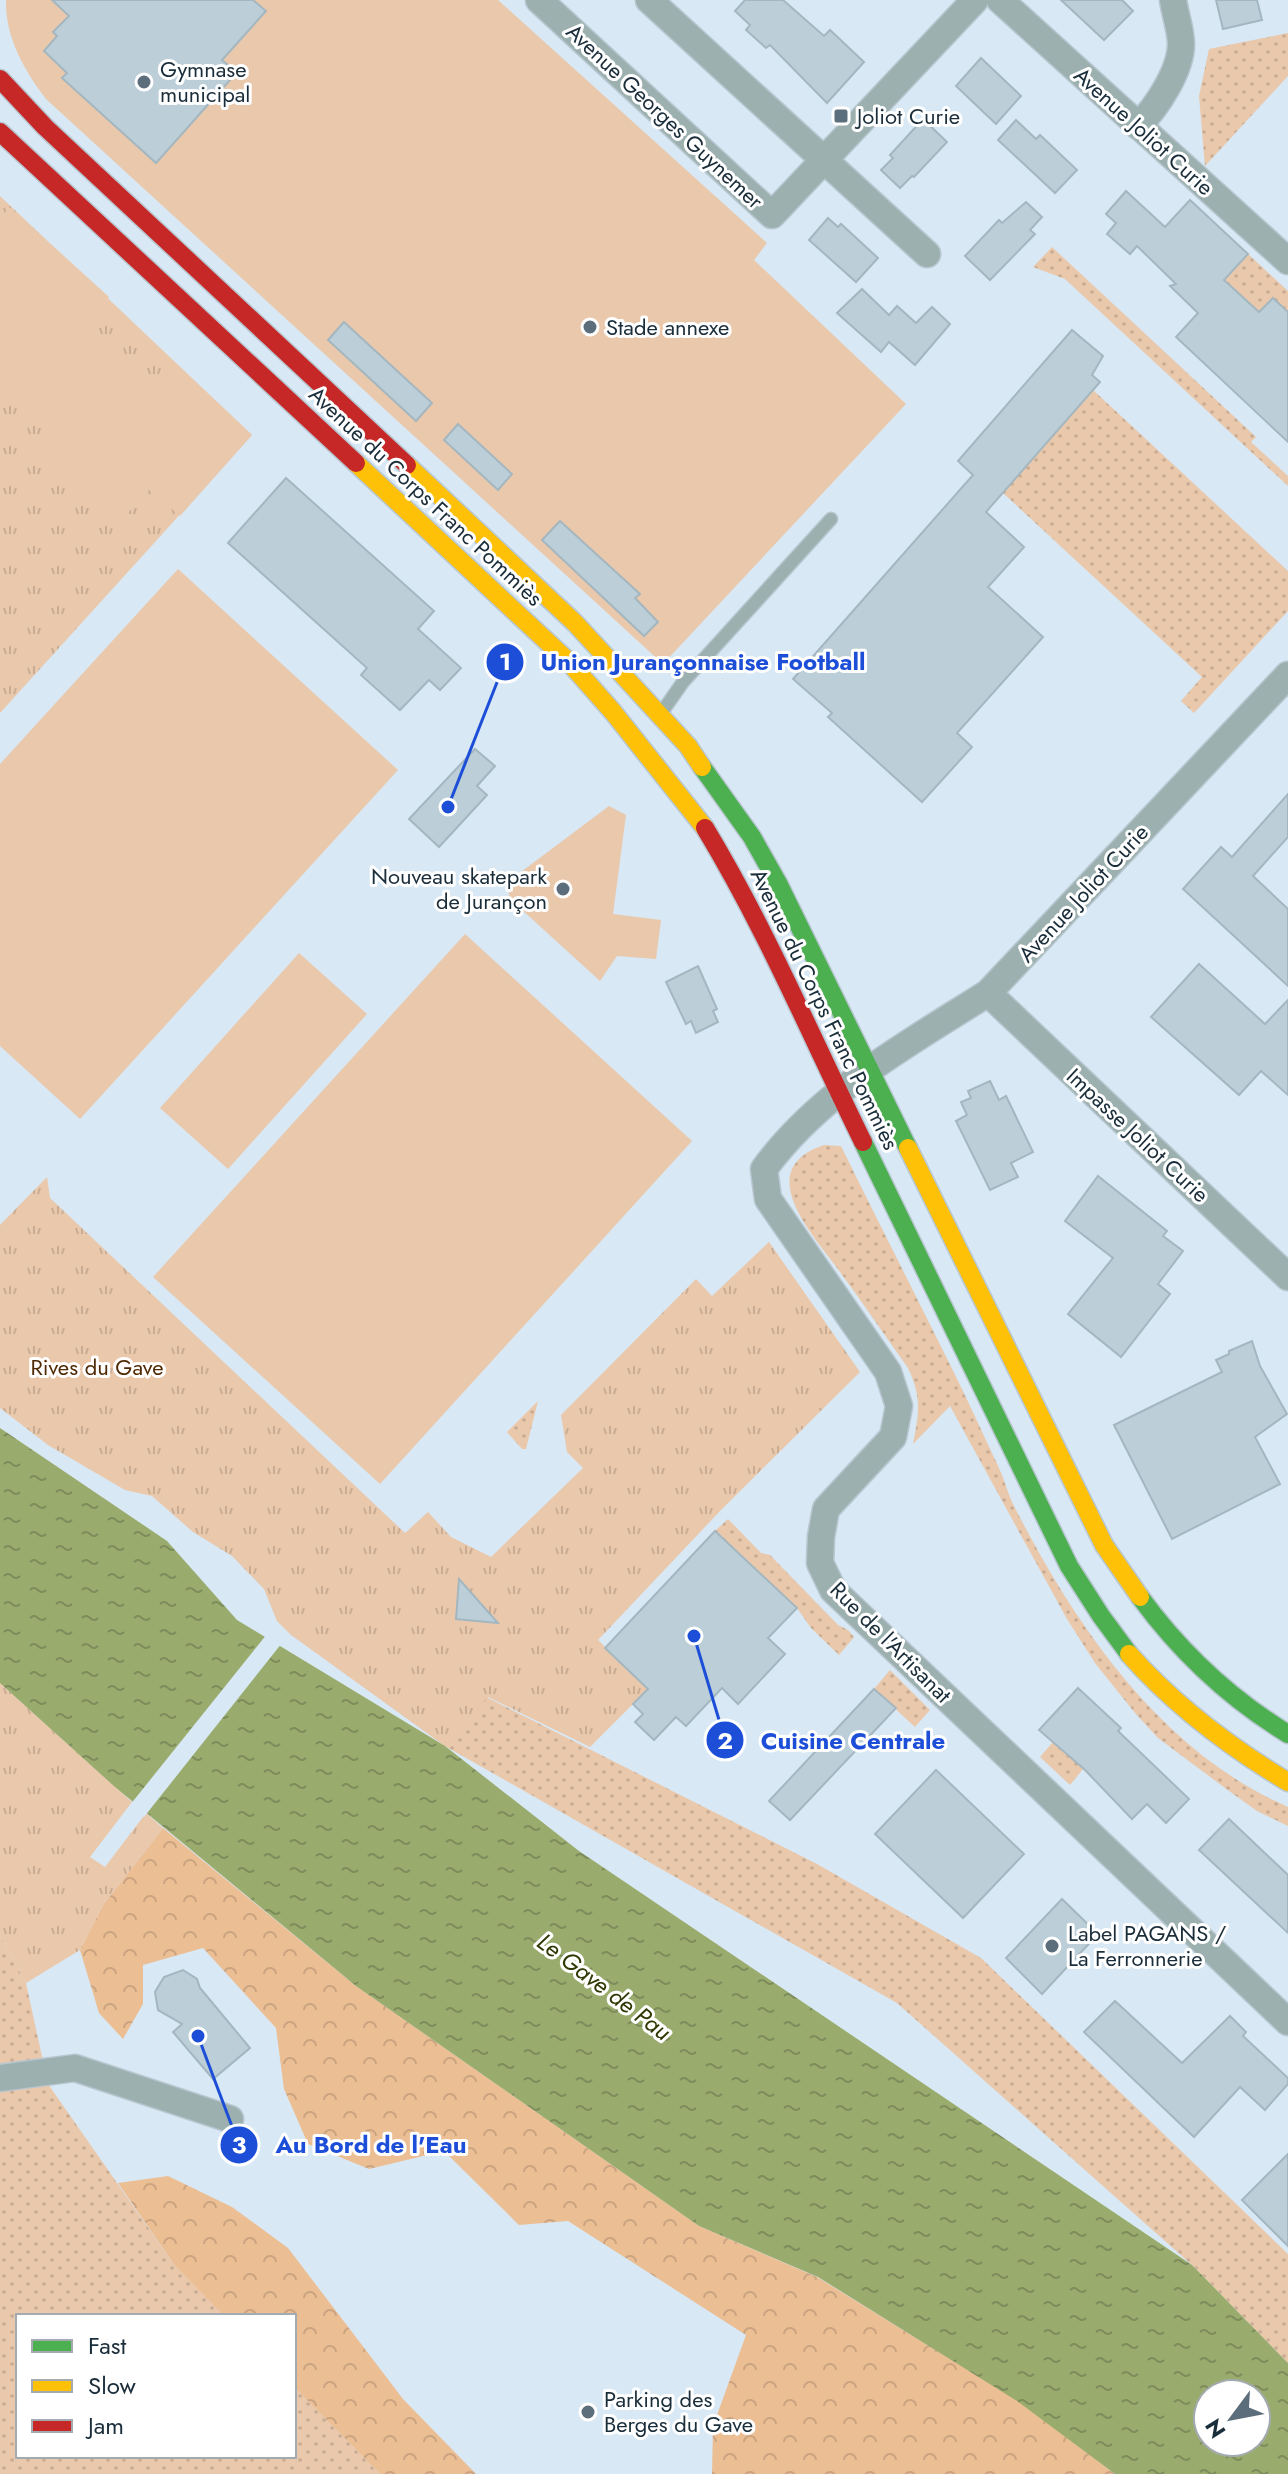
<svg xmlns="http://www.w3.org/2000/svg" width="1288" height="2474" viewBox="0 0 1288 2474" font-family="Jost,sans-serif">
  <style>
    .grass { fill: url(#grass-dots) }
    .forest { fill: url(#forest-crowns) }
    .park { fill: url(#park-tufts) }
    .pitch { fill: #eac8ab }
    .water { fill: url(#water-ripples); fill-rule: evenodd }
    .pier { fill: #d8e8f4 }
    .building { fill: #bccfd8; stroke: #a4b7c0; stroke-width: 2 }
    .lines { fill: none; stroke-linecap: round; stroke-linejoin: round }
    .lane-casing { stroke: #b8c6d0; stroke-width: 15 }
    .street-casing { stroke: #b8c6d0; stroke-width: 29 }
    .fast-casing { stroke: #b8c6d0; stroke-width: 21 }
    .slow-casing { stroke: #b8c6d0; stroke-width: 21 }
    .jam-casing { stroke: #b8c6d0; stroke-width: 21 }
    .lane { stroke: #9cb0af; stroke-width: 12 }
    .street { stroke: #9cb0af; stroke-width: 26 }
    .fast { stroke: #4caf50; stroke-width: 18 }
    .slow { stroke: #ffc107; stroke-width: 18 }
    .jam { stroke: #c62828; stroke-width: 18 }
    .poi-dot { fill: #5c6e7b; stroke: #fff; stroke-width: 3 }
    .labels { text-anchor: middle; stroke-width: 6; stroke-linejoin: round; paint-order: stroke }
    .poi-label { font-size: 22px; fill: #1a2d3a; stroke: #fff; text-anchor: start }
    .street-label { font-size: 22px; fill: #1a2d3a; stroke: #fff }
    .park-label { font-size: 22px; fill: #4f2a05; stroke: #fff }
    .water-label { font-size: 24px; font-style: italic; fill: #313904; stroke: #fff }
    .leader { fill: none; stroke: #1d4ed8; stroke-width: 3 }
    .callout-dot { fill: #1d4ed8; stroke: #fff; stroke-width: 3 }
    .mark-label { font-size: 24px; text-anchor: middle; font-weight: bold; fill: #fff }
    .callout-label { font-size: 24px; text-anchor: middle; font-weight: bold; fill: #1d4ed8; stroke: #fff; stroke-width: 6; stroke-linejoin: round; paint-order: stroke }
  </style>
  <defs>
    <pattern id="grass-dots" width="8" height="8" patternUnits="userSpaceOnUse" patternTransform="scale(2)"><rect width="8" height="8" fill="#eac8ab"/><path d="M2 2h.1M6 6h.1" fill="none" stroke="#c8ac94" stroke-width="1.8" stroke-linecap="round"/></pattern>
    <pattern id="forest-crowns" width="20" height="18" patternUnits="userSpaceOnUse" patternTransform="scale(2)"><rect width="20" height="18" fill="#ecbe94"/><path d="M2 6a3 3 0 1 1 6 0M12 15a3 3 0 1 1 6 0" fill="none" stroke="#caa480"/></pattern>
    <pattern id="park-tufts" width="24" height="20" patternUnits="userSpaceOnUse" patternTransform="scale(2)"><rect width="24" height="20" fill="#eac8ab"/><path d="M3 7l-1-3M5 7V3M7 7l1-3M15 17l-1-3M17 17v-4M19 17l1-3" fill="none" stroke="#c8ac94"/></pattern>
    <pattern id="water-ripples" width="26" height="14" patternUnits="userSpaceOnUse" patternTransform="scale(2)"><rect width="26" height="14" fill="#9aac6d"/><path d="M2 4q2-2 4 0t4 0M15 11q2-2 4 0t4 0" fill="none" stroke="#7d8c5b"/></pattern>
  </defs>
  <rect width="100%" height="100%" fill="#d8e8f4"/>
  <g class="grass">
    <polygon points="1288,33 1288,76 1205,166 1199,96 1209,49"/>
    <polygon points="1052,247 1256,437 1251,442 1288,476 1288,486 1065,279 1033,267"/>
    <polygon points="1248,254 1288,291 1288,312 1273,298 1259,312 1223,280"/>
    <polygon points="1093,390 1288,571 1288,611 1194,713 1181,701 1202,677 1003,493"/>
    <path d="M824 1145 841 1146C881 1228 923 1309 963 1391 975 1417 987 1442 999 1468 1005 1481 1008 1495 1015 1508 1076 1627 1161 1752 1288 1807V1826L1257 1811 1225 1788 1158 1738 1135 1713 1095 1663 1067 1619 950 1406 913 1444C919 1413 922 1397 908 1368 885 1336 863 1303 840 1272 814 1236 750 1170 824 1145Z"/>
    <polygon points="538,1401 526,1449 522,1449 507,1432"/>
    <polygon points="728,1519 761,1553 770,1555 838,1625 848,1630 854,1637 839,1655 811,1628 797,1608 715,1531"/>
    <polygon points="362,1542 488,1698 817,1864 981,1958 1288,2254 1288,2363 1192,2265 897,2003 445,1746 290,1634"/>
    <polygon points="890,1670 930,1710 915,1727 874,1689"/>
    <polygon points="1053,1742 1083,1769 1070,1785 1040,1757"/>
    <polygon points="0,1935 26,1983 48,2084 175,2266 224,2316 18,2316 18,2456 294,2456 294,2387 380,2474 0,2474"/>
  </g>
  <g class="forest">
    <polygon points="163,1828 356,1986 699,2226 817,2277 1018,2401 1115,2474 712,2474 713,2426 746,2335 568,2221 519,2225 444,2151 369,2169 308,2144 284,2089 276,2028 203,1948 143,1965 143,2004 123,2039 99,2013 80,1950 103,1905"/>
    <polygon points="168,2176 232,2207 288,2248 403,2399 476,2474 380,2474 294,2387 294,2316 224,2316 175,2266 118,2183"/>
  </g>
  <g class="park">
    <polygon points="0,196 252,435 0,713"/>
    <polygon points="47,1177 50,1198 405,1533 428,1512 451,1537 491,1557 583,1468 567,1452 561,1415 696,1279 712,1296 769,1242 860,1372 722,1509 598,1640 648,1689 590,1747 488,1697 445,1746 290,1634 277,1621 264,1589 232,1556 193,1532 152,1496 125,1490 48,1445 0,1408 0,1225"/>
    <polygon points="0,1683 132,1802 90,1857 105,1867 146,1813 163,1828 103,1905 80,1950 26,1983 0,1935"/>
  </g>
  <g class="pitch">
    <path d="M6 0H498L767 243 754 260 906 404 663 664 46 99C24 70 5 37 6 0Z"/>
    <polygon points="10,207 109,297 80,330 147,390 173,361 252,435 180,516 149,490 113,529 31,455 52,431 0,383 0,218"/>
    <polygon points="178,569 398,770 80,1119 0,1046 0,764"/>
    <polygon points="609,806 626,815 613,914 661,920 656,959 617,956 600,981 509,898 509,881"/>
    <polygon points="465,934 692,1141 380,1484 153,1277"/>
    <polygon points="299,953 367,1014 228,1169 160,1108"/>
  </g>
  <path class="water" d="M0 1428 167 1541 237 1620 445 1746 579 1851 1192 2265 1288 2363V2474H1115L1017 2401 818 2277 699 2226 356 1986 115 1787 0 1683ZM1208 2394H1256V2442H1208Z"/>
  <polygon class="pier" points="267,1634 282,1643 144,1817 130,1805"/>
  <g class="building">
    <polygon points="52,0 253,0 266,11 222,60 233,69 226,76 230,80 156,163 62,78 67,73 44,51 57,36 53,32 69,16"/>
    <polygon points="745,0 783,0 824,36 830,30 864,62 827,103 770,45 766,48 746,30 750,25 735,11"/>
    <polygon points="1061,0 1122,0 1133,11 1104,40"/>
    <polygon points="1216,0 1257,0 1262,20 1223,29"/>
    <polygon points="981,58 1021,96 996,124 956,86"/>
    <polygon points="923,119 947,142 914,177 912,176 900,188 881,170 893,158 890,155"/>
    <polygon points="1016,120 1036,139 1040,135 1077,170 1055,193 998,140"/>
    <polygon points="1126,191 1165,227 1190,200 1248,254 1224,280 1259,312 1273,298 1288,312 1288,442 1176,337 1198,313 1170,286 1176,284 1137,246 1130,254 1107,234 1116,223 1106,214"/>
    <polygon points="1026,202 1042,217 1030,230 1035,234 990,280 965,256 999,220 1002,223"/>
    <polygon points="828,218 838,227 841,224 878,258 856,282 809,240"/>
    <polygon points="862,289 889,315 897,306 916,323 932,307 950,324 915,365 889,342 881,352 837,313"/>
    <polygon points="344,322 432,403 416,421 328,340"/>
    <polygon points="1072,330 1103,356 1092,375 1100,382 986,512 1024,547 988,587 1043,637 957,733 972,747 922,802 828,717 832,713 793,679 973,475 958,461"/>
    <polygon points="458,424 512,474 498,490 444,440"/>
    <polygon points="286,478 434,611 418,629 461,668 440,690 429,680 400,710 361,675 367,668 228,543"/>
    <polygon points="560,521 640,594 635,598 658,622 644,636 542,540"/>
    <polygon points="475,749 495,766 477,786 487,795 439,847 409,819"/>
    <polygon points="1288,794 1288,837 1253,876 1288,909 1288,986 1183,889 1221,847 1232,857"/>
    <polygon points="1199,964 1265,1024 1288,1000 1288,1095 1261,1071 1239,1095 1151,1017"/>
    <polygon points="698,966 717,1009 713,1011 718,1022 696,1033 691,1021 686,1024 666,982"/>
    <polygon points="990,1081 999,1100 1006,1096 1033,1152 1011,1163 1018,1177 990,1190 956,1121 967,1115 961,1102 971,1098 968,1091"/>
    <polygon points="1098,1176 1167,1231 1163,1236 1183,1251 1158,1284 1170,1294 1121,1357 1068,1314 1113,1258 1065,1221"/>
    <polygon points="1252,1341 1260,1366 1287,1414 1255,1437 1280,1484 1172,1539 1114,1425 1222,1372 1216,1360 1229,1354 1229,1351"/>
    <polygon points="715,1531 797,1608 768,1638 785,1654 738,1704 722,1688 686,1726 676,1717 654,1740 635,1722 643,1714 633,1704 648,1689 605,1648"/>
    <polygon points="459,1579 498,1623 456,1619"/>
    <polygon points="1078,1688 1121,1728 1118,1731 1189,1799 1166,1823 1147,1804 1132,1819 1084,1769 1039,1730"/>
    <polygon points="874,1689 896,1708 790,1820 769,1801"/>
    <polygon points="936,1770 1024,1854 963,1918 875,1834"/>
    <polygon points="1229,1819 1288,1875 1288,1933 1199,1850"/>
    <polygon points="1062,1899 1098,1934 1042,1994 1006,1958"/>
    <polygon points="183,1970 197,1979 200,1988 250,2048 213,2079 173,2032 182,2024 158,2010 155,1992 164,1977"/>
    <polygon points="1115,2001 1182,2063 1230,2016 1246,2032 1243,2036 1288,2078 1288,2084 1265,2110 1240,2087 1194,2137 1084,2032"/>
    <polygon points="1288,2154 1288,2246 1242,2200"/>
  </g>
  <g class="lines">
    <g class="lane-casing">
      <polyline id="lane" points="662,712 683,682 831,519"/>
    </g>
    <g class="street-casing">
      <g id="street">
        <polyline points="539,0 772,215 975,0"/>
        <polyline points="649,0 927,254"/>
        <polyline points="1000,0 1288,261"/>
        <path d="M1138 126C1156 108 1181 71 1181 44 1181 30 1175 14 1173 0"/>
        <path d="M1288 675 988 993C909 1043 820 1092 764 1169L768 1199 888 1372 899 1406 893 1437 826 1509 821 1537 820 1563 833 1590 1288 2022"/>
        <polyline points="988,993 1288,1277"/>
        <polyline points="0,2078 75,2068 230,2119"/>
      </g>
    </g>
    <g class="fast-casing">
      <g id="fast">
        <polyline points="702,767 752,837 779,885 908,1148"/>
        <polyline points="863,1142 1069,1566 1101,1616 1129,1654"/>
        <path d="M1140 1597C1181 1653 1229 1698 1288 1734"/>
      </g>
    </g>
    <g class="slow-casing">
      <g id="slow">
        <polyline points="356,463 569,662 613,712 705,828"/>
        <polyline points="407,465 575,623 688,746 702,767"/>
        <polyline points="908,1148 1104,1545 1140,1597"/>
        <path d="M1129 1654C1175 1706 1228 1746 1288 1782"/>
      </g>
    </g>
    <g class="jam-casing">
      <g id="jam">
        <polyline points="0,79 45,127 407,465"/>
        <polyline points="0,132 356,463"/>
        <path d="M705 828C766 929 811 1036 863 1142"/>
      </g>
    </g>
    <use href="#lane" class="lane"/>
    <use href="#street" class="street"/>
    <use href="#fast" class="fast"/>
    <use href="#slow" class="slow"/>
    <use href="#jam" class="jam"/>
  </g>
  <g class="poi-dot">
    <circle cx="144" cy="82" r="8"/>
    <rect x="833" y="108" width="16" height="16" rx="4"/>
    <circle cx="590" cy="327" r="8"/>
    <circle cx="563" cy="889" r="8"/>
    <circle cx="1052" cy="1946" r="8"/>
    <circle cx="588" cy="2412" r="8"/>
  </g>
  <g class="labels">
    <g class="poi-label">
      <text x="160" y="77">Gymnase<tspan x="160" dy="25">municipal</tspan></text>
      <text x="857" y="124">Joliot Curie</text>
      <text x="606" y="335">Stade annexe</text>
      <text x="547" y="884" text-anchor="end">Nouveau skatepark<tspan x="547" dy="25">de Jurançon</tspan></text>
      <text x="1068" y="1941">Label PAGANS /<tspan x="1068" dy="25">La Ferronnerie</tspan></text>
      <text x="604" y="2407">Parking des<tspan x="604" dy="25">Berges du Gave</tspan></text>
    </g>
    <g class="street-label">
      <text transform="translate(665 116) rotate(43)" y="8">Avenue Georges Guynemer</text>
      <text transform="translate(1144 131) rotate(42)" y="8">Avenue Joliot Curie</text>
      <text transform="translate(426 496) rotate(43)" y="8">Avenue du Corps Franc Pommiès</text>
      <text transform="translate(1083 893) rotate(-47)" y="8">Avenue Joliot Curie</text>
      <text transform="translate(825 1009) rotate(64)" y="8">Avenue du Corps Franc Pommiès</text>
      <text transform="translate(1138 1135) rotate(43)" y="8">Impasse Joliot Curie</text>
      <text transform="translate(891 1642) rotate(45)" y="8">Rue de l'Artisanat</text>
    </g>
    <g class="park-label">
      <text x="97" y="1375">Rives du Gave</text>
    </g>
    <g class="water-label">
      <text transform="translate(604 1987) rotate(37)" y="8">Le Gave de Pau</text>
    </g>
  </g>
  <path class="leader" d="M448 807L505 662M694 1636L725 1740M198 2036L239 2145"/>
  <g class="callout-dot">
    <circle cx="448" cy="807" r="8"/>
    <circle cx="694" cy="1636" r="8"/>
    <circle cx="198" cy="2036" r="8"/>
    <circle cx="505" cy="662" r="20"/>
    <circle cx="725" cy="1740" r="20"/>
    <circle cx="239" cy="2145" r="20"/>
  </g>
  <g class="mark-label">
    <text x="505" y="670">1</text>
    <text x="725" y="1749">2</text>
    <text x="239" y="2153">3</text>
  </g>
  <g class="callout-label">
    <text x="703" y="670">Union Jurançonnaise Football</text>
    <text x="853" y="1749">Cuisine Centrale</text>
    <text x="371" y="2153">Au Bord de l'Eau</text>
  </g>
  <rect x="16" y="2314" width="280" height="144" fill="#ffffff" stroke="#a3abb0" stroke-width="2"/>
  <rect x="32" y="2340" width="40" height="12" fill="#4caf50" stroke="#a3abb0" stroke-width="2"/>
  <text x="88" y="2354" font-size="24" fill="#1a2d3a">Fast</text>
  <rect x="32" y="2380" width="40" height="12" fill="#ffc107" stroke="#a3abb0" stroke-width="2"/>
  <text x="88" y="2394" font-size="24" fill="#1a2d3a">Slow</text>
  <rect x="32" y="2420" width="40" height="12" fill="#c62828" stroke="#a3abb0" stroke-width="2"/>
  <text x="88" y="2434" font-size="24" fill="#1a2d3a">Jam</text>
  <g transform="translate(1232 2418) rotate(238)"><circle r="38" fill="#ffffff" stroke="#a3abb0" stroke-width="2"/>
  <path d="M0-6L14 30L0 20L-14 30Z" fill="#5c6e7b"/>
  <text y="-12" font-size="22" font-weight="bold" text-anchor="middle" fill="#1a2d3a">N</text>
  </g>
</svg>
